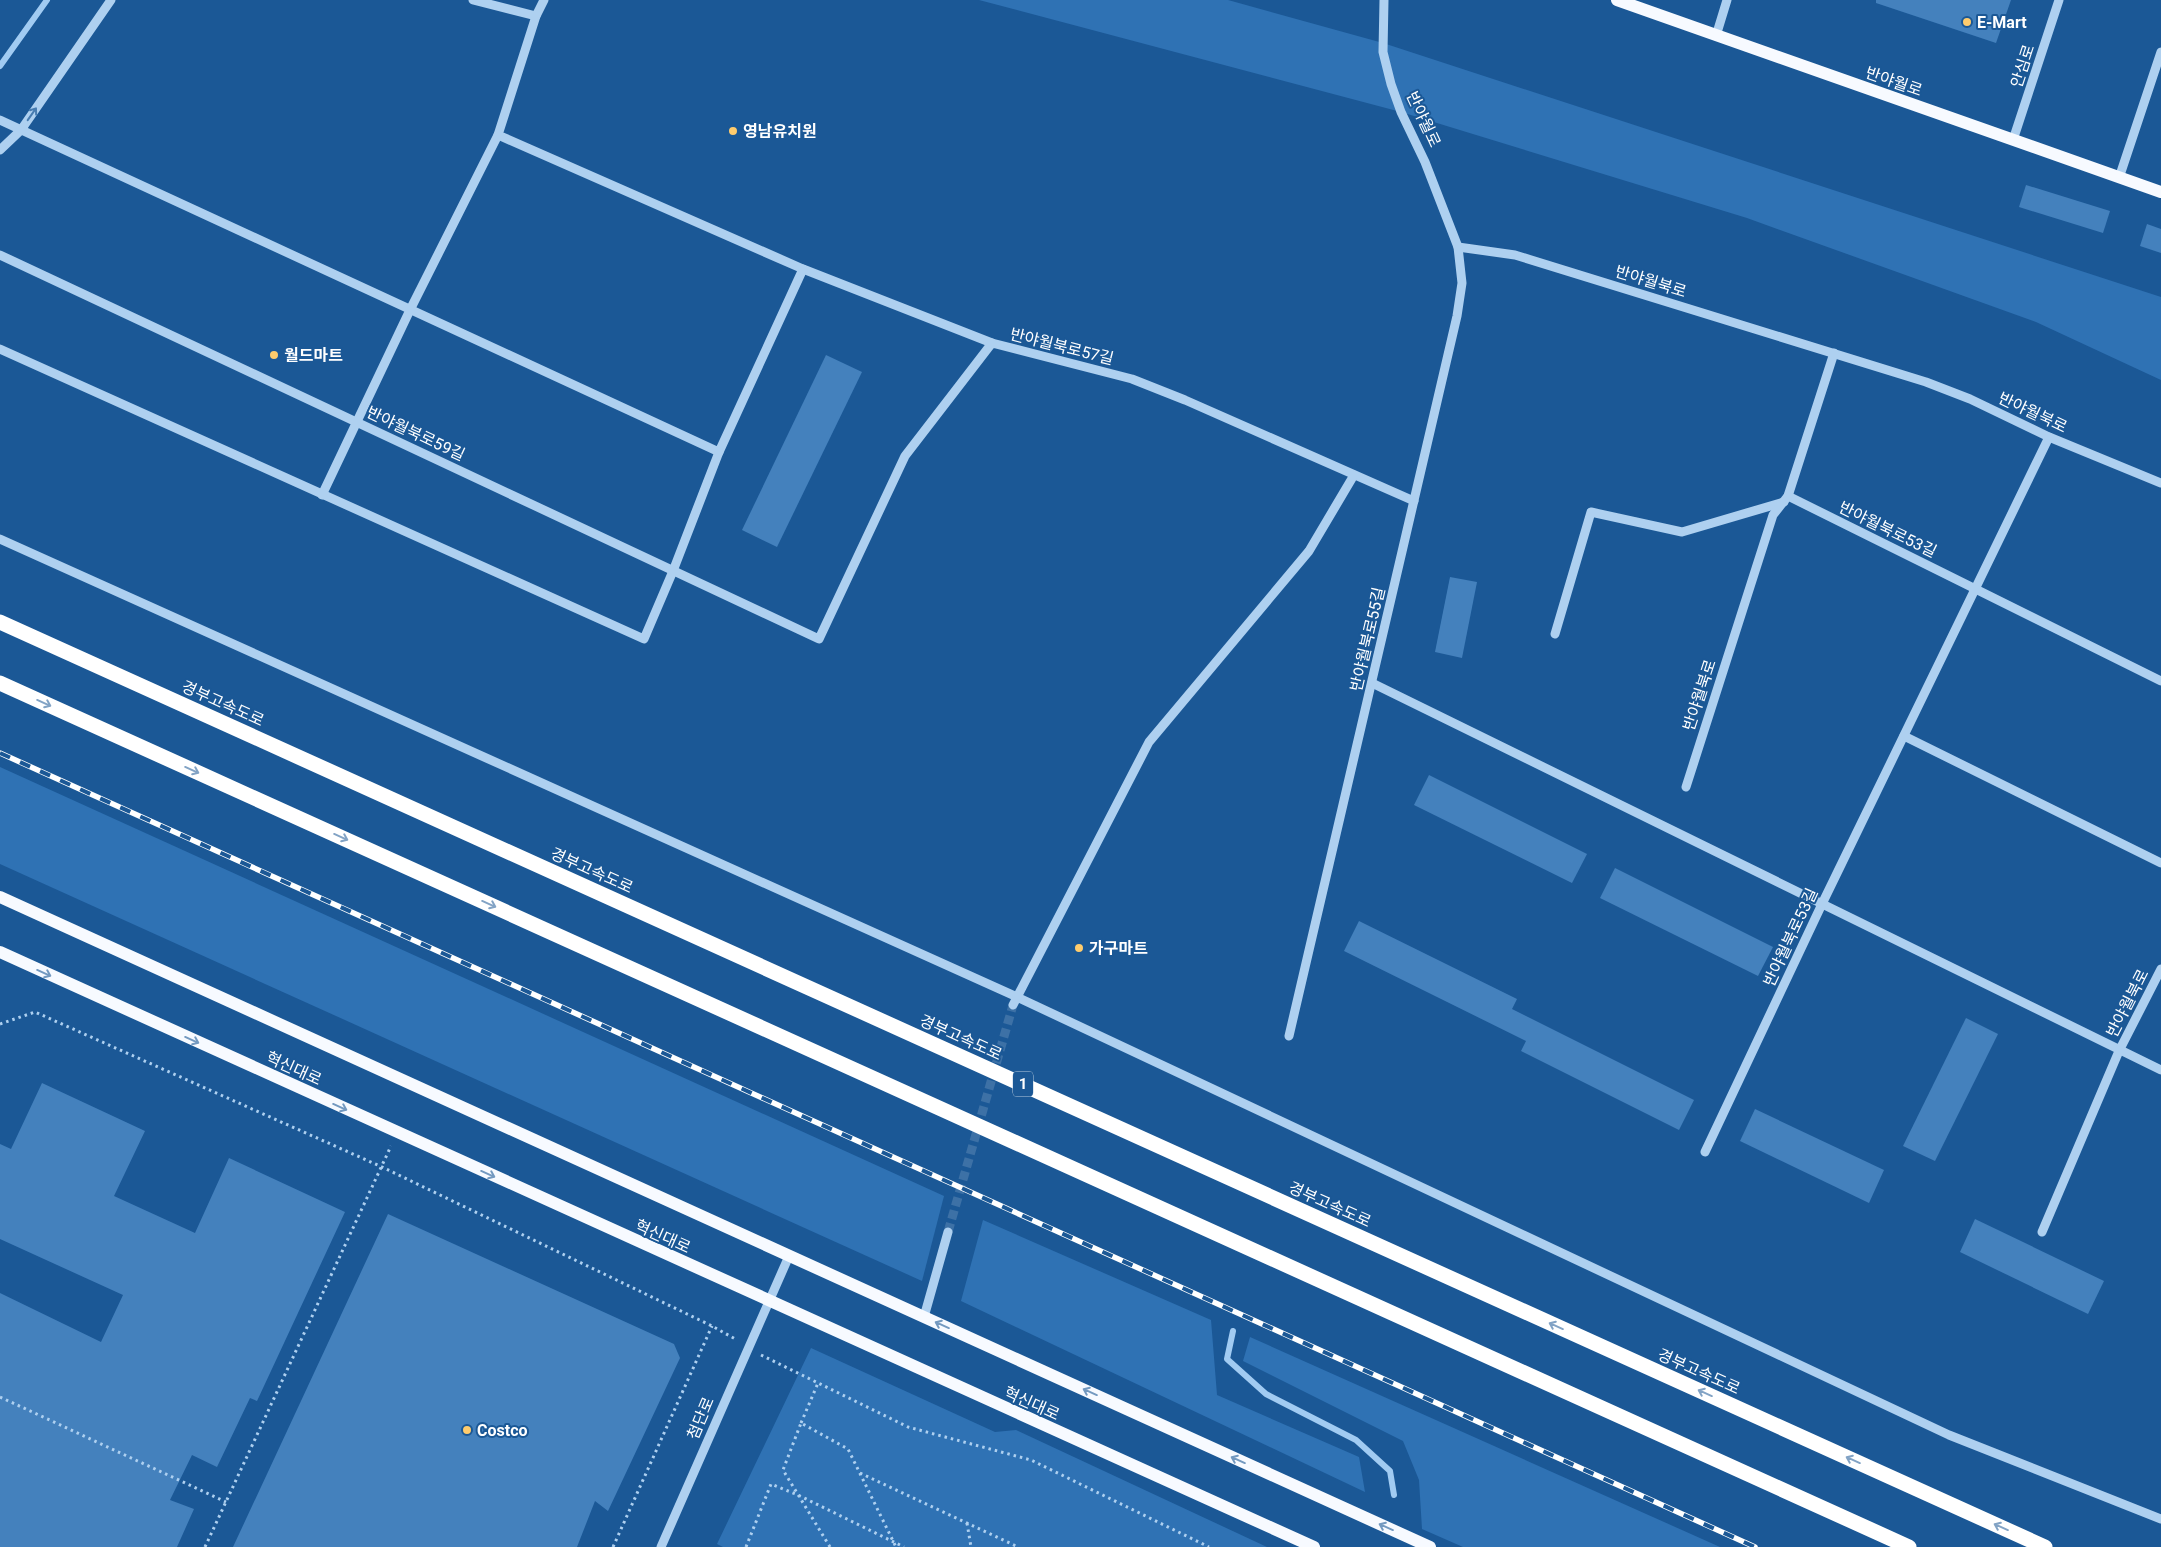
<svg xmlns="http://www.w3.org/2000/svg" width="2161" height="1547" viewBox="0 0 2161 1547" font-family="Roboto,'Noto Sans KR',sans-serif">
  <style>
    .green { fill: #2f72b4 }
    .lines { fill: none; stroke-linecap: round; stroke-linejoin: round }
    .stream { stroke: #a1cbf2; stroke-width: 6 }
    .building { fill: #4481bd }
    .minor-tunnel { stroke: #3d71a6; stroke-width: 9; stroke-dasharray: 9 4.5; stroke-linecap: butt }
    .path { stroke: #aed0f0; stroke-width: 3; stroke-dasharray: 2.5 4; stroke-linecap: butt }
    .minor { stroke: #aed0f0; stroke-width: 9 }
    .major { stroke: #f7faff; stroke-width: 12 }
    .highway { stroke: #fff; stroke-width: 15 }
    .rail-casing { stroke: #fff; stroke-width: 5.5 }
    .rail { stroke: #1b5896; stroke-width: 4; stroke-dasharray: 11; stroke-linecap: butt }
    .oneway { stroke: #477cb1 }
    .oneway2 { stroke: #82a3c5 }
    .oneway3 { stroke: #7399c0 }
    .poi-dot { fill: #ffcc6d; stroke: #1b5896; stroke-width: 2 }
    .labels { text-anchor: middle; stroke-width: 4; stroke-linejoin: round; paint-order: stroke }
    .shield { fill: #1b5896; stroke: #bbcde0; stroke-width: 1 }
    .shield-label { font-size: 15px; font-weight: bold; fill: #fff }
    .poi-label { font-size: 16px; font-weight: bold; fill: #fff; stroke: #1b5896; text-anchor: start }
    .street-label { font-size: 16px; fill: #fff; stroke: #1b5896 }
  </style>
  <rect width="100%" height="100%" fill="#1b5896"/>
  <g class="green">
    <polygon points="979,0 1228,0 1383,43 2161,297 2161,380 2036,322 1747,218 1401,112"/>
    <polygon points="0,767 944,1196 922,1281 0,864"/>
    <polygon points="983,1220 1211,1320 1217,1395 1359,1457 1365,1492 961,1301"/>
    <polygon points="1250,1337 1720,1547 1463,1547 1422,1529 1419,1480 1403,1441 1243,1361"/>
    <polygon points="811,1348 995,1432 1016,1430 1267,1547 723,1547 717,1544"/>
  </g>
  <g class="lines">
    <g class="stream">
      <polyline points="0,66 47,0"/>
      <polyline points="1233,1331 1227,1359 1266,1394 1356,1440 1390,1471 1394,1495"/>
    </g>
  </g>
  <g class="building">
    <polygon points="1876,0 2011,0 1996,43 1876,3"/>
    <polygon points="2026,185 2110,211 2103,233 2019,207"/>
    <polygon points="2147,224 2161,229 2161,253 2140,246"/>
    <polygon points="826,355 862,372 777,547 742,530"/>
    <polygon points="1450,577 1477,582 1462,658 1435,652"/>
    <polygon points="1429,775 1587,854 1572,883 1414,805"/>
    <polygon points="1615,868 1773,947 1758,976 1600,898"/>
    <polygon points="1359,921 1517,999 1512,1009 1694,1100 1679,1130 1521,1051 1526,1041 1344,951"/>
    <polygon points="1966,1018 1998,1034 1935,1161 1903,1146"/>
    <polygon points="42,1083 145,1131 114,1196 195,1233 229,1158 345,1212 257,1401 250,1398 217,1467 192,1455 170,1500 194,1509 177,1547 0,1547 0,1293 101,1342 123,1295 0,1239 0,1144 11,1149"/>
    <polygon points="1755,1109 1884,1170 1869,1203 1740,1141"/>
    <polygon points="388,1214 674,1344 680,1358 608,1511 595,1501 577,1547 233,1547"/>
    <polygon points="1975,1219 2104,1281 2088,1314 1960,1252"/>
  </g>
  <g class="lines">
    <polyline class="minor-tunnel" points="948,1232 1013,1005"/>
    <g class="path">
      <polyline points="0,1024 35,1012 382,1167 712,1326 737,1340"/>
      <polyline points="761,1355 908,1427 1031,1460 1209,1547"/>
      <polyline points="0,1397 226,1502"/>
      <polyline points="801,1423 818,1383"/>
      <polyline points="860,1473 1018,1547"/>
      <polyline points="967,1523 971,1547"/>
      <polyline points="205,1547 391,1146"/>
      <polyline points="613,1547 712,1326"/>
      <polyline points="746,1547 771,1484 798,1495 904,1547"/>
      <polyline points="830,1547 783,1470 801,1423 848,1449 896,1547"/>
    </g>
    <g class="minor">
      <polyline points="473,0 536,16"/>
      <polyline points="544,0 536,16 498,135 803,269 992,343"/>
      <polyline points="1716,36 1727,0"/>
      <polyline points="0,120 719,452 803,269"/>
      <polyline points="2013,140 2059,0"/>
      <polyline points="0,150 21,130 111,0"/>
      <polyline points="2119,178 2161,52"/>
      <polyline points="1458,247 1515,255 1926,382 1970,399 2049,437 2161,483"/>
      <polyline points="0,255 819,639 905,456 992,343 1132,379 1185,400 1414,501"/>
      <polyline points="0,349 644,639 673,571 719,452"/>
      <polyline points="322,495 410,310 498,135"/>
      <polyline points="1788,496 2161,681"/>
      <polyline points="0,539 1017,997 1949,1435 2161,1519"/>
      <polyline points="1555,634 1591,512 1682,532 1784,502"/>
      <polyline points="1372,683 2161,1070"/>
      <polyline points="1904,736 2161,863"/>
      <polyline points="1686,787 1773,515 1788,496 1834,353"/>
      <polyline points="1013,1005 1149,742 1309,551 1354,475"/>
      <polyline points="1289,1036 1457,316 1462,283 1458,247 1425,162 1401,112 1391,84 1383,52 1384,0"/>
      <polyline points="1705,1152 1822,904 2049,437"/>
      <polyline points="2042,1232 2119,1051 2161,969"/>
      <polyline points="924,1317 948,1232"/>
      <polyline points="661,1547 789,1256"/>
    </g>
    <g class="major">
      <polyline points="1617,0 2161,192"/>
      <polyline points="0,897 1430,1547"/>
      <polyline points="0,952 1314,1547"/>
    </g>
    <g class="highway">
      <polyline points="0,622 2045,1547"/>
      <polyline points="0,683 1909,1547"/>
    </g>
    <g class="rail-casing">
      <polyline id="rail" points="0,753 1755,1547"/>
    </g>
    <use href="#rail" class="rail"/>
  </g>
  <defs><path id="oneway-shaft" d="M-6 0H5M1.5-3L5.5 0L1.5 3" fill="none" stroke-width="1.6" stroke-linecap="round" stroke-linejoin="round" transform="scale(1.25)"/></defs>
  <use class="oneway" href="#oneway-shaft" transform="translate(32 114) rotate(-55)"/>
  <g class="oneway2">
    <use href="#oneway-shaft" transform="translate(44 703) rotate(24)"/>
    <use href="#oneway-shaft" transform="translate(192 770) rotate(24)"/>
    <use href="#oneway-shaft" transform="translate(341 837) rotate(24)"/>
    <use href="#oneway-shaft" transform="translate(489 904) rotate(24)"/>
    <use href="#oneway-shaft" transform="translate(1556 1326) rotate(-156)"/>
    <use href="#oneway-shaft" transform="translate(1705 1393) rotate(-156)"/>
    <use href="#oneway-shaft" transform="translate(1853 1460) rotate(-156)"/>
    <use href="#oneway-shaft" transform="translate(2001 1527) rotate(-156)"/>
  </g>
  <g class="oneway3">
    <use href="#oneway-shaft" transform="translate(44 973) rotate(24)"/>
    <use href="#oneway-shaft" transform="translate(192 1040) rotate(24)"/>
    <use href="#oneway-shaft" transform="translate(340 1107) rotate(24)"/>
    <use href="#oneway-shaft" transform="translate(488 1174) rotate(24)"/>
    <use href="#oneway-shaft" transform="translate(942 1325) rotate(-156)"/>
    <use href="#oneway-shaft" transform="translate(1090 1392) rotate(-156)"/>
    <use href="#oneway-shaft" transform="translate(1238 1460) rotate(-156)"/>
    <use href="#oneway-shaft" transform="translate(1386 1527) rotate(-156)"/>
  </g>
  <g class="poi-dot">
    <circle cx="1967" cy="22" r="5"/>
    <circle cx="733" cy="131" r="5"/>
    <circle cx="274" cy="355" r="5"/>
    <circle cx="1079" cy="948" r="5"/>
    <circle cx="467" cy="1430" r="5"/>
  </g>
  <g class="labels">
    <rect class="shield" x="1013" y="1071.5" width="20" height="25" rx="4"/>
    <g class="shield-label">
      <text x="1023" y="1089">1</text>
    </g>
    <g class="poi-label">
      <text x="1977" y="28">E-Mart</text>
      <text x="743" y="137">영남유치원</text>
      <text x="284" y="361">월드마트</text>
      <text x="1089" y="954">가구마트</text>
      <text x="477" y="1436">Costco</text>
    </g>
    <g class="street-label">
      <text transform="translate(2022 66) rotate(-72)" y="6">안심로</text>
      <text transform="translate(1894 81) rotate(19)" y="6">반야월로</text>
      <text transform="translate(1424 119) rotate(65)" y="6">반야월로</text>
      <text transform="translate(1651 281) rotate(17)" y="6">반야월북로</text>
      <text transform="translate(1062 346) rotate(14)" y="6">반야월북로57길</text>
      <text transform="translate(2033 412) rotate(25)" y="6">반야월북로</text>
      <text transform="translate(416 433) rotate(25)" y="6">반야월북로59길</text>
      <text transform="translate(1888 529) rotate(26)" y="6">반야월북로53길</text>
      <text transform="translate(1367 639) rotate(-77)" y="6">반야월북로55길</text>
      <text transform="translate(1699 695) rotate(-72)" y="6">반야월북로</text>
      <text transform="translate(223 703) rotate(24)" y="6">경부고속도로</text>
      <text transform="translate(592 870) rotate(24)" y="6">경부고속도로</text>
      <text transform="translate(1790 937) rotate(-65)" y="6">반야월북로53길</text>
      <text transform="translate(2127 1003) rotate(-63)" y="6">반야월북로</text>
      <text transform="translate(961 1037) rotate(24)" y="6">경부고속도로</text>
      <text transform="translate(294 1068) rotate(24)" y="6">혁신대로</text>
      <text transform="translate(1330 1204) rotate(24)" y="6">경부고속도로</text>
      <text transform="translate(663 1236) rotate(24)" y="6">혁신대로</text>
      <text transform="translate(1699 1371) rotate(24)" y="6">경부고속도로</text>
      <text transform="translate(1032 1403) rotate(24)" y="6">혁신대로</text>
      <text transform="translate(700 1418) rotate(-67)" y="6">첨단로</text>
    </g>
  </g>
</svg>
